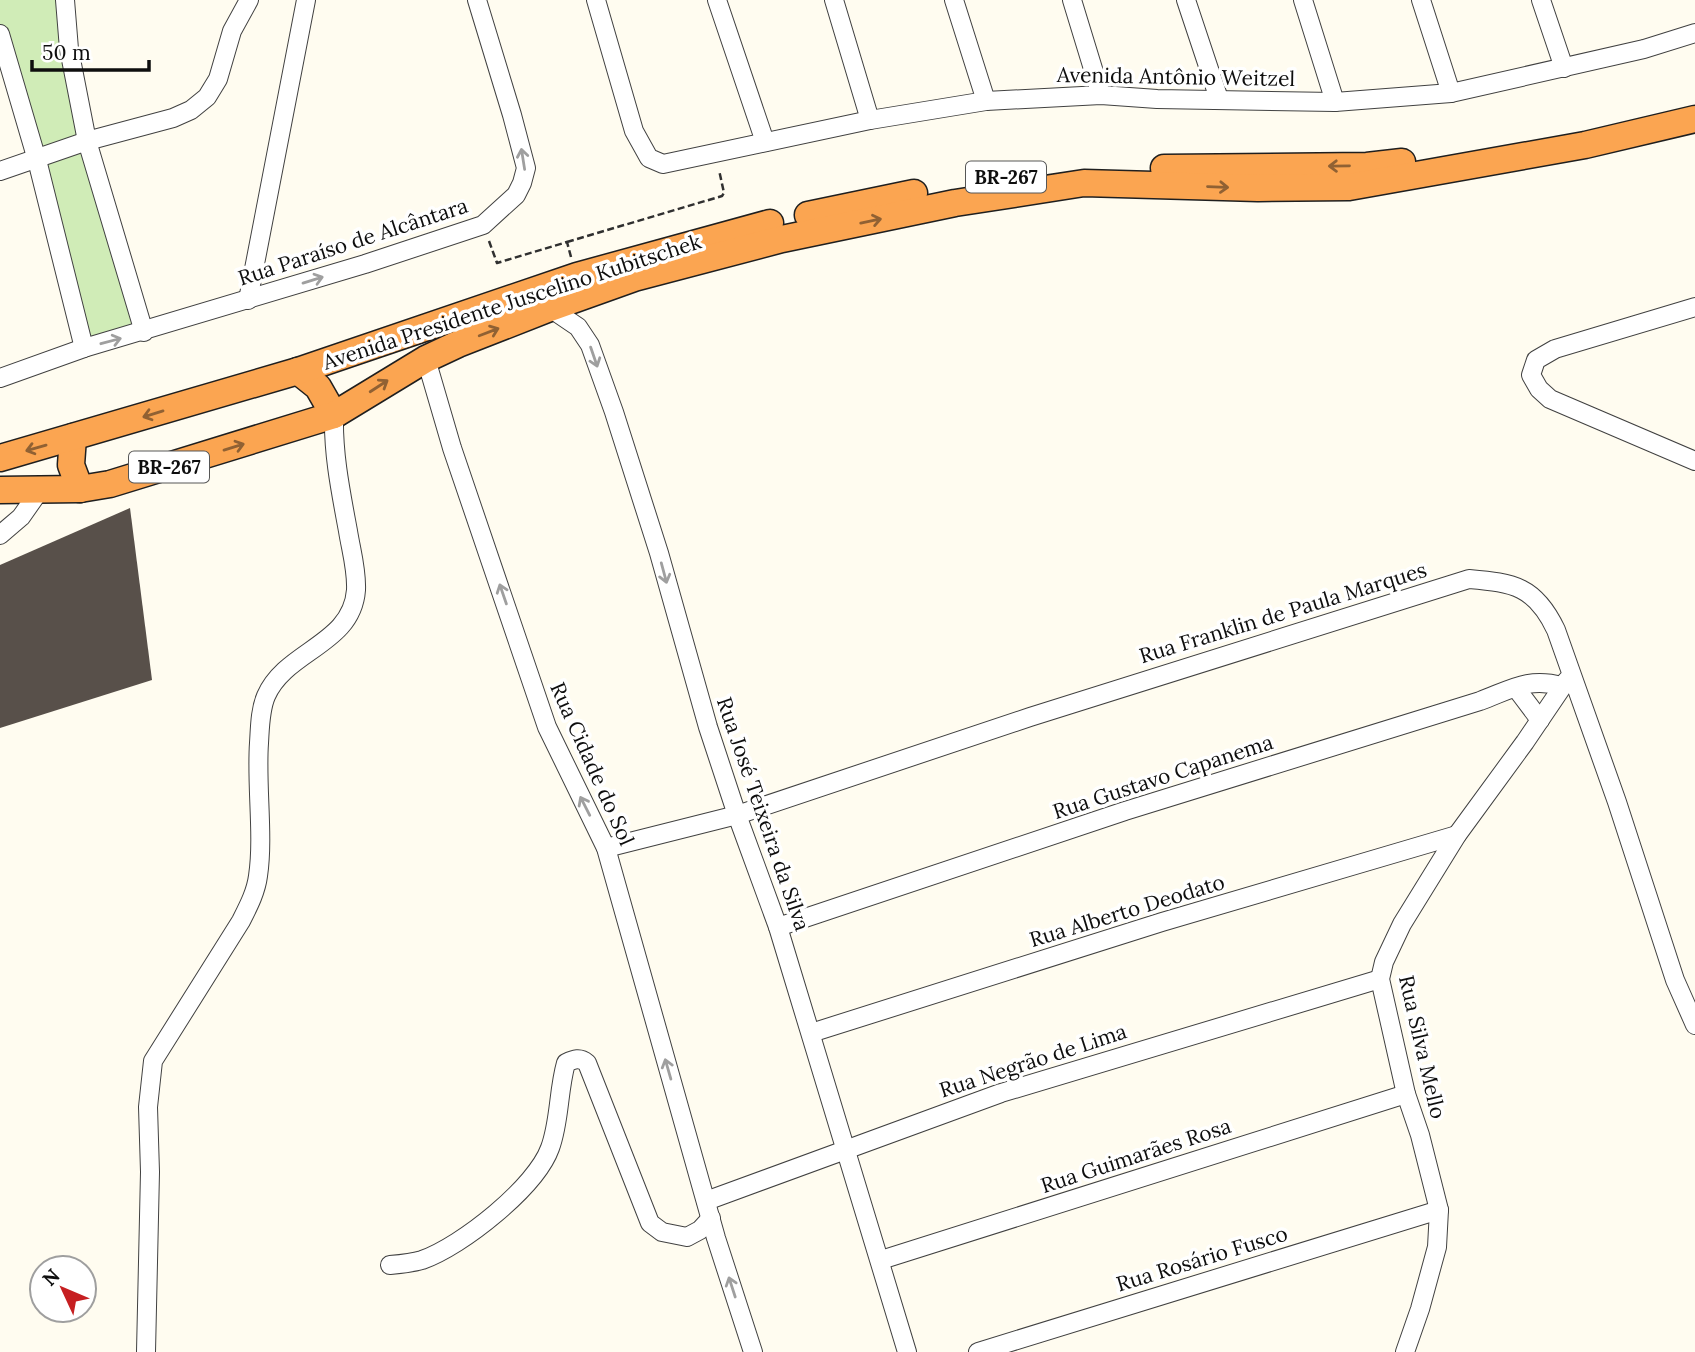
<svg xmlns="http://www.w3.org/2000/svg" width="1695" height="1352" viewBox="0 0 1695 1352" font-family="Lora,serif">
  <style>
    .green { fill: #d0ecb7 }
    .building { fill: #58504a }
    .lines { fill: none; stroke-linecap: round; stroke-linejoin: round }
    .minor-casing { stroke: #414141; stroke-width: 20 }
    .highway-casing { stroke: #1f1f1f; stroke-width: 29 }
    .path { stroke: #303030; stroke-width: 2.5; stroke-dasharray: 7 3.5; stroke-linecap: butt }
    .minor { stroke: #fff; stroke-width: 18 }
    .highway { stroke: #fba551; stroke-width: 26 }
    .oneway { stroke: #9f9f9f }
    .oneway2 { stroke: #906133 }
    .labels { text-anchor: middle; stroke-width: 7; stroke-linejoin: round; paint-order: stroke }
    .shield { fill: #fff; stroke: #565656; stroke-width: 2 }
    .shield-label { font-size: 19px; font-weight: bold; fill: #0e0e0e }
    .street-label { font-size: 21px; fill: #0e0e0e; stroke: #fff }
  </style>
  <rect width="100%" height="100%" fill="#fffcf0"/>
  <polygon class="green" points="0,0 59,0 58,24 84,144 138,334 87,350 0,39"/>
  <polygon class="building" points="130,508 152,680 0,728 0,565"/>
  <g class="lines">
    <g class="minor-casing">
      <g id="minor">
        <polyline points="65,0 69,49 87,141 144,332"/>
        <polyline points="596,0 634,131 649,158 663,164 870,120 986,101 1101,95 1157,99 1335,102 1451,93 1644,49 1695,33"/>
        <polyline points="717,0 765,142"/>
        <polyline points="834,0 870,120"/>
        <polyline points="954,0 986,101"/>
        <polyline points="1072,0 1101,95"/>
        <polyline points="1186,0 1219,99"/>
        <polyline points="1303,0 1335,102"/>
        <polyline points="1421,0 1451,93"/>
        <polyline points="1541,0 1564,68"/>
        <polyline points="0,34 37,160 84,348"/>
        <polyline points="0,171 87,141 173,118 191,110 207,97 218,79 232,31 249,0"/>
        <polyline points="248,300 306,0"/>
        <polyline points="1695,307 1555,349 1536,360 1531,375 1539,389 1550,399 1695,461"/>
        <polyline points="550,308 578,327 590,345 614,412 659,553 708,727 737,815 778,927 907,1352"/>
        <polyline points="426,359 452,448 547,727 606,848 716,1238 753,1352"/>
        <polyline points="0,378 84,348 365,264 483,225 516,195 522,183 526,168 512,115 477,0"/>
        <polyline points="0,535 21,517 40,490"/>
        <polyline points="1516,688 1540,720"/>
        <path d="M606 848 737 815 1030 717 1469 579C1514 583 1535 586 1556 630L1617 802 1675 980 1695 1025"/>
        <path d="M778 927 1125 811 1480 701C1512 689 1528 677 1562 686"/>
        <polyline points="811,1033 1162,922 1457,835"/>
        <polyline points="706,1201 1001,1093 1380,979"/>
        <polyline points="881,1260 1406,1094"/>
        <path d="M390 1265C401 1264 412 1263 422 1260 462 1246 536 1187 550 1148 560 1121 558 1091 566 1063 574 1059 580 1057 587 1063L650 1223 662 1232 687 1237 700 1230 711 1218"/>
        <path d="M146 1352 150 1172 148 1107 153 1061 241 921C248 907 256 892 258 876 264 836 256 785 259 743 260 727 260 710 266 696 286 650 352 645 356 590 357 570 351 550 348 531 341 493 333 455 334 415"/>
        <polyline points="978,1352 1439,1210"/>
        <polyline points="1405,1352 1420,1309 1437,1247 1439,1210 1420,1135 1406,1094 1380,979 1384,962 1402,924 1457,835 1525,742 1567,680"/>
      </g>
    </g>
    <g class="highway-casing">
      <g id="highway">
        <polyline points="1164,168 1367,166 1402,162"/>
        <polyline points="808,215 914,193"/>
        <polyline points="298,371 318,387 334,415"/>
        <polyline points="73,437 71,465 80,489"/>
        <polyline points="0,458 298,371 577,276 770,223"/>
        <polyline points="0,490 80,489 110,484 334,415 426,359 458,344 550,308 634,278 782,239 955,203 1084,183 1258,188 1349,187 1585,145 1695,119"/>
      </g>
    </g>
    <g class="path">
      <polyline points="489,241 497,263 567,242 571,257"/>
      <polyline points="567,242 722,196 724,193 719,170"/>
    </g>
    <use href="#minor" class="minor"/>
    <use href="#highway" class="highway"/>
  </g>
  <defs><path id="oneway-shaft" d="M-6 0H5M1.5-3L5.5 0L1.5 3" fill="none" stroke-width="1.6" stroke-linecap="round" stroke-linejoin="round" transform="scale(1.75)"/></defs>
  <g class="oneway">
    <use href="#oneway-shaft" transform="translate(523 159) rotate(-99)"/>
    <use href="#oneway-shaft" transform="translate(313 280) rotate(-17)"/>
    <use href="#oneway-shaft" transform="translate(111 341) rotate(-15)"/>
    <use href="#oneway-shaft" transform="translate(594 357) rotate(71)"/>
    <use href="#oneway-shaft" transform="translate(664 573) rotate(75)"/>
    <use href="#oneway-shaft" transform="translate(503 594) rotate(-109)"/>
    <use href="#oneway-shaft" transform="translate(585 806) rotate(-117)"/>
    <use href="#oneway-shaft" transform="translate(668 1069) rotate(-106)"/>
    <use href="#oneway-shaft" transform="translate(732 1287) rotate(-108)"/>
  </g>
  <g class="oneway2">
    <use href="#oneway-shaft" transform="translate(1339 166) rotate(179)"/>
    <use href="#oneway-shaft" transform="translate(1218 187) rotate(2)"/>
    <use href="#oneway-shaft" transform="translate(871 221) rotate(-12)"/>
    <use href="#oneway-shaft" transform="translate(489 332) rotate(-21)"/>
    <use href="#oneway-shaft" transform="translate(379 386) rotate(-33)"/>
    <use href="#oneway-shaft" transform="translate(153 414) rotate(163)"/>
    <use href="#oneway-shaft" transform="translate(234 447) rotate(-17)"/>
    <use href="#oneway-shaft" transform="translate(36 448) rotate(164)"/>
  </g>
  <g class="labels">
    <g class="shield">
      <rect x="966" y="161.5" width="80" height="31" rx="5"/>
      <rect x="129" y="451.5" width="80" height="31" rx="5"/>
    </g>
    <g class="shield-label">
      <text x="1006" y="184">BR-267</text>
      <text x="169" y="474">BR-267</text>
    </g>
    <g class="street-label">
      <text transform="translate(1176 77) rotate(1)" y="7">Avenida Antônio Weitzel</text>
      <text transform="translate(353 242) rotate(-18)" y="7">Rua Paraíso de Alcântara</text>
      <text transform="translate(512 302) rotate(-18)" y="7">Avenida Presidente Juscelino Kubitschek</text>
      <text transform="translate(1283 613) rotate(-17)" y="7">Rua Franklin de Paula Marques</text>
      <text transform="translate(592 764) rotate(66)" y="7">Rua Cidade do Sol</text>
      <text transform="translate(1163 777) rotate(-18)" y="7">Rua Gustavo Capanema</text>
      <text transform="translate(763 814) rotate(71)" y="7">Rua José Teixeira da Silva</text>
      <text transform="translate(1127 911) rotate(-17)" y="7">Rua Alberto Deodato</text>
      <text transform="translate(1422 1047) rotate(77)" y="7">Rua Silva Mello</text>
      <text transform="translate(1033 1061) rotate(-18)" y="7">Rua Negrão de Lima</text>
      <text transform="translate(1136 1156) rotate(-18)" y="7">Rua Guimarães Rosa</text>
      <text transform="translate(1202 1259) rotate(-17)" y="7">Rua Rosário Fusco</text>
    </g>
  </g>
  <g transform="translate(63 1289) rotate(314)"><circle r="33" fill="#ffffff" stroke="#9f9f9f" stroke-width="2"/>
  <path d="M0-5L12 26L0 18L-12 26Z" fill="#c61f21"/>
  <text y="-10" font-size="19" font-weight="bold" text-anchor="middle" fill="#0e0e0e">N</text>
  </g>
  <path d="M32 60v10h117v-10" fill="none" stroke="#0e0e0e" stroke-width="3.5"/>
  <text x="42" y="60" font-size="21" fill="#0e0e0e" stroke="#ffffff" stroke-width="5" paint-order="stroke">50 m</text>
</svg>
